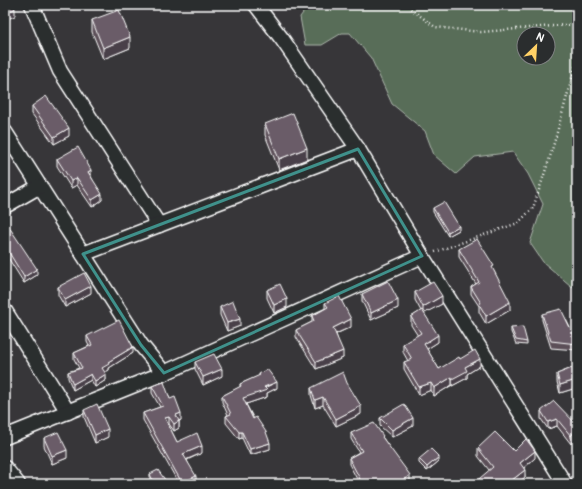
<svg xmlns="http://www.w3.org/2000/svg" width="582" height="489" viewBox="0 0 582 489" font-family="Pangolin,sans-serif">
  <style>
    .green { fill: #596d58; stroke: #acb6ac; fill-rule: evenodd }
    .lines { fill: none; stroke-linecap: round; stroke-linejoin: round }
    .minor-casing { stroke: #fff; stroke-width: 17 }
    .path { stroke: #fff; stroke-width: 2.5; stroke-dasharray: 1 3; stroke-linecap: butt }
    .minor { stroke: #2a2d2e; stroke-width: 14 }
    .wall { fill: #5b4f59; stroke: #fff }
    .shaded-wall { fill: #4a4048; stroke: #fff }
    .building { fill: #6a5c67; stroke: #fff }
    .marked { fill: none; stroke: #3f918b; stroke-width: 3; stroke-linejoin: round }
  </style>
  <rect width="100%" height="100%" fill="#373639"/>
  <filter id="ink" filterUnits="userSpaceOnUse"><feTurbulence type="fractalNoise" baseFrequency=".025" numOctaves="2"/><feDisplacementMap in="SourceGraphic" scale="8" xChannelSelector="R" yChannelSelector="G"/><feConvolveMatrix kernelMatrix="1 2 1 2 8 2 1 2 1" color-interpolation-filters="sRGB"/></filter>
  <g filter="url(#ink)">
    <path class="green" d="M309 5H577V287L571 286 543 262 530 243 543 204 528 174 513 152 475 157 456 174 434 155 425 131 392 104 371 58 350 33H342L322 45H305L300 17ZM524 34H548V58H524Z"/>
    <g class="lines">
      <g class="minor-casing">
        <g id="minor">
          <polyline points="32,5 60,71 159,225"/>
          <polyline points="256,5 282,39 358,149 422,256 565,484"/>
          <polyline points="5,132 141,345 164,373"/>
          <polyline points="5,206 40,186"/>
          <polyline points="83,254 358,149"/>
          <polyline points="5,311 68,412"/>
          <polyline points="5,437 164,373 422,256"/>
          <polyline points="5,468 18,484"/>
        </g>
      </g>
      <g class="path">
        <polyline points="409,5 411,9 435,27 481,32 577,24"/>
        <polyline points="435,252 518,223 533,208 551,154 577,60"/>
      </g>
      <use href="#minor" class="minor"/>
    </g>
    <g class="wall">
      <polygon points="92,20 130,48 103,59 92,32"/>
      <polygon points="32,106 69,136 54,144 32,114"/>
      <polygon points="265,124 307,159 279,170 265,135"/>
      <polygon points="57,159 91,176 102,200 92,207 77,185 71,188 57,166"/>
      <polygon points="433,208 459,230 448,236 433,212"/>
      <polygon points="5,221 37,275 24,283 5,253"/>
      <polygon points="459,249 494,271 510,310 486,324 479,312 479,306 471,294 471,287 476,284 459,257"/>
      <polygon points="58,287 91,293 65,307 58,295"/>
      <polygon points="267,290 287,307 274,313 267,298"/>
      <polygon points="415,292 442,304 424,313 438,342 427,349 439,369 460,359 480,366 467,374 467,378 452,386 452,385 434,396 431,390 419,395 404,369 404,362 408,361 403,352 403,344 418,336 411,325 411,317 421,311 415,300"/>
      <polygon points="362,294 398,308 371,320 362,301"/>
      <polygon points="325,303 351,327 336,334 343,358 316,369 296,337 296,330 312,322 312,316 325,309"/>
      <polygon points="220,307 240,326 227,331 220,315"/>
      <polygon points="542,314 577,342 577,350 551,348 542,320"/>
      <polygon points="511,328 527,342 527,345 516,344 511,332"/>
      <polygon points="87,336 133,353 109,368 109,370 105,372 106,380 95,387 91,380 73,390 68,378 68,372 79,368 74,359 74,353 89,346 87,342"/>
      <polygon points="195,362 222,376 203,385 195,369"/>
      <polygon points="577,366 577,391 576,388 560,393 557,382 557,374"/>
      <polygon points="259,374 277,388 267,393 267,397 246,404 270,449 250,455 242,438 239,439 226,423 226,416 228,415 222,402 222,396 240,387 240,384 259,376"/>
      <polygon points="152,386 170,399 181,420 179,421 179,428 174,431 169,424 168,424 177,442 202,453 187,460 196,483 194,484 179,484 143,420 143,413 160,407 152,393"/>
      <polygon points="311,388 361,414 336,426 323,405 315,408 311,395"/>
      <polygon points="84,410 108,437 95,443 84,417"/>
      <polygon points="541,411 577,425 571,444 557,426 548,429 541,419"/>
      <polygon points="380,418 413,426 392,437 380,426"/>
      <polygon points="351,433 383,438 410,481 407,484 357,484 357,481 358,481 349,464 349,458 359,452 351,439"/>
      <polygon points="44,438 67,458 52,464 44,446"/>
      <polygon points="478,448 514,451 535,458 524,468 525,477 489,470 478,456"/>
      <polygon points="419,459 439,461 427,471 419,463"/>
      <polygon points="150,474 168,484 151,484 150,482"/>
    </g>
    <g class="shaded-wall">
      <polygon points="15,9 15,16 5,20 5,12"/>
      <polygon points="130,37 130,48 103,59 103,48"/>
      <polygon points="69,128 69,136 54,144 54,137"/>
      <polygon points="307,148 307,159 279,170 279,159"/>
      <polygon points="91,170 91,176 88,172"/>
      <polygon points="77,178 77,185 71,188 71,181"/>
      <polygon points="102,194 102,200 92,207 92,200"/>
      <polygon points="459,226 459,230 448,236 448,232"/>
      <polygon points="37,269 37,275 24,283 24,277"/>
      <polygon points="91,286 91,293 65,307 65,300"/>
      <polygon points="442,296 442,304 423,314 423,307"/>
      <polygon points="287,299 287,307 274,313 274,305"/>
      <polygon points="398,300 398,308 371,320 371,313"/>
      <polygon points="510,302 510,310 486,324 486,316"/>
      <polygon points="240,319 240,326 227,331 227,323"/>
      <polygon points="351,319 351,327 333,335 333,328"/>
      <polygon points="438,335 438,342 424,351 424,344"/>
      <polygon points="133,347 133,353 109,368 109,370 102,374 102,368 108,362"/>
      <polygon points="343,351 343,358 316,369 316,362"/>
      <polygon points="480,359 480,366 467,374 467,378 452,386 452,379 465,367"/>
      <polygon points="222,369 222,376 203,385 203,377"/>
      <polygon points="91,374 91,380 73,390 73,384"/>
      <polygon points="106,374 106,380 95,387 95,381"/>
      <polygon points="452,377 452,385 434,396 434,388"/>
      <polygon points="576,380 576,388 560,393 560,385"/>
      <polygon points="277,382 277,388 267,393 267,397 243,405 243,398"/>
      <polygon points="431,383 431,390 419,395 419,387"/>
      <polygon points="323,397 323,405 315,408 315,400"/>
      <polygon points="361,406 361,414 336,426 336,419"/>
      <polygon points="181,413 181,420 176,422 176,415"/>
      <polygon points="169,417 169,424 165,425 165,418"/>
      <polygon points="413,418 413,426 392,437 392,430"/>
      <polygon points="557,419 557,426 548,429 548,422"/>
      <polygon points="179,421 179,428 174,431 174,424"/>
      <polygon points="577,428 577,436 571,444 571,436"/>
      <polygon points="108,429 108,437 95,443 95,435"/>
      <polygon points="239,432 242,432 242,438 239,439"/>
      <polygon points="270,443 270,449 250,455 250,449"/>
      <polygon points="202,446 202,453 183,461 183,454"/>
      <polygon points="67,450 67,458 52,464 52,456"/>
      <polygon points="535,451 535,458 520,471 520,463"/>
      <polygon points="439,457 439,461 427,471 427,467"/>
      <polygon points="525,470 525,477 517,484 507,484"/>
      <polygon points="410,475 410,481 407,484 398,484"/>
      <polygon points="196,476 196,483 194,484 182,484 182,483"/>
    </g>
    <g class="building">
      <polygon points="5,5 14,5 15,9 5,12"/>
      <polygon points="119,10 130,37 103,48 92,20"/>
      <polygon points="46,96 69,128 54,137 32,106"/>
      <polygon points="293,113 307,148 279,159 265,124"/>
      <polygon points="78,147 91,170 88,172 102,194 92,200 77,178 71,181 57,159"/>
      <polygon points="444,202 459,226 448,232 433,208"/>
      <polygon points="5,221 37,269 24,277 5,246"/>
      <polygon points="477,239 494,266 492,267 510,302 486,316 479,304 481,303 471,287 479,282 459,249"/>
      <polygon points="84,273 91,286 65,300 58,287"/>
      <polygon points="388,281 398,300 371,313 362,294"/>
      <polygon points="433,282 442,296 423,307 415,292"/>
      <polygon points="280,284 287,299 274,305 267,290"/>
      <polygon points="339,296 351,319 333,328 343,351 316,362 296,330 314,321 312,316 328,307 325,303"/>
      <polygon points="233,301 240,319 227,323 220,307"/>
      <polygon points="561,309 577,342 577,344 551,341 542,314"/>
      <polygon points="422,310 438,335 424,344 439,369 459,357 460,359 475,350 480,359 465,367 467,371 452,379 452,377 434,388 431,383 419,387 404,362 412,359 403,344 421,333 411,317"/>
      <polygon points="119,320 133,347 108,362 109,364 102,368 106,374 95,381 91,374 73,384 68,372 82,368 74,353 92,345 87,336"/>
      <polygon points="523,327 527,342 516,340 511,328"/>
      <polygon points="214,354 222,369 203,377 195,362"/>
      <polygon points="577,366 577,384 576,380 560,385 557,374"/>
      <polygon points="267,369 277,382 264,387 267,390 243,398 253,419 256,417 266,432 270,443 250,449 242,432 239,432 226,416 231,414 222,396 241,386 240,384 260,375 259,374"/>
      <polygon points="343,372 347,383 361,406 336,419 323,397 315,400 311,388"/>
      <polygon points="164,382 170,399 175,397 181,413 176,415 179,421 174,424 169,417 165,418 177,442 197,433 202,446 183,454 196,476 182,483 143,413 163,406 152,386"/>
      <polygon points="554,401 577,425 577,428 571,436 557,419 548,422 541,411"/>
      <polygon points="97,404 108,429 95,435 84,410"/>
      <polygon points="404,404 413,418 392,430 380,418"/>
      <polygon points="374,423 383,436 382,437 410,475 398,484 358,484 357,481 360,479 349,458 362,451 351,433"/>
      <polygon points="58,432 67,450 52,456 44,438"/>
      <polygon points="495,432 514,451 526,439 535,451 520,463 525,470 507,484 473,484 493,467 478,448"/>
      <polygon points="431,449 439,457 427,467 419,459"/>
      <polygon points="158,470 168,484 154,484 150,474"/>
    </g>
  </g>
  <path class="marked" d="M358 149 422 256 164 373 141 345 83 254Z"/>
  <rect width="582" height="489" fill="none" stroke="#2a2d2e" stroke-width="20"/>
  <rect x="10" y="10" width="562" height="469" fill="none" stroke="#fff" stroke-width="1.5" filter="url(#ink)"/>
  <g transform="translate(536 46) rotate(25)"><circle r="19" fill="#2a2d2e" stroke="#7f8182"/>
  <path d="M0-3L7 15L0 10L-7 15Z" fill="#ffd166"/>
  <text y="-6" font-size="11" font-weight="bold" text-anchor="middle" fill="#ffffff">N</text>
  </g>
</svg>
